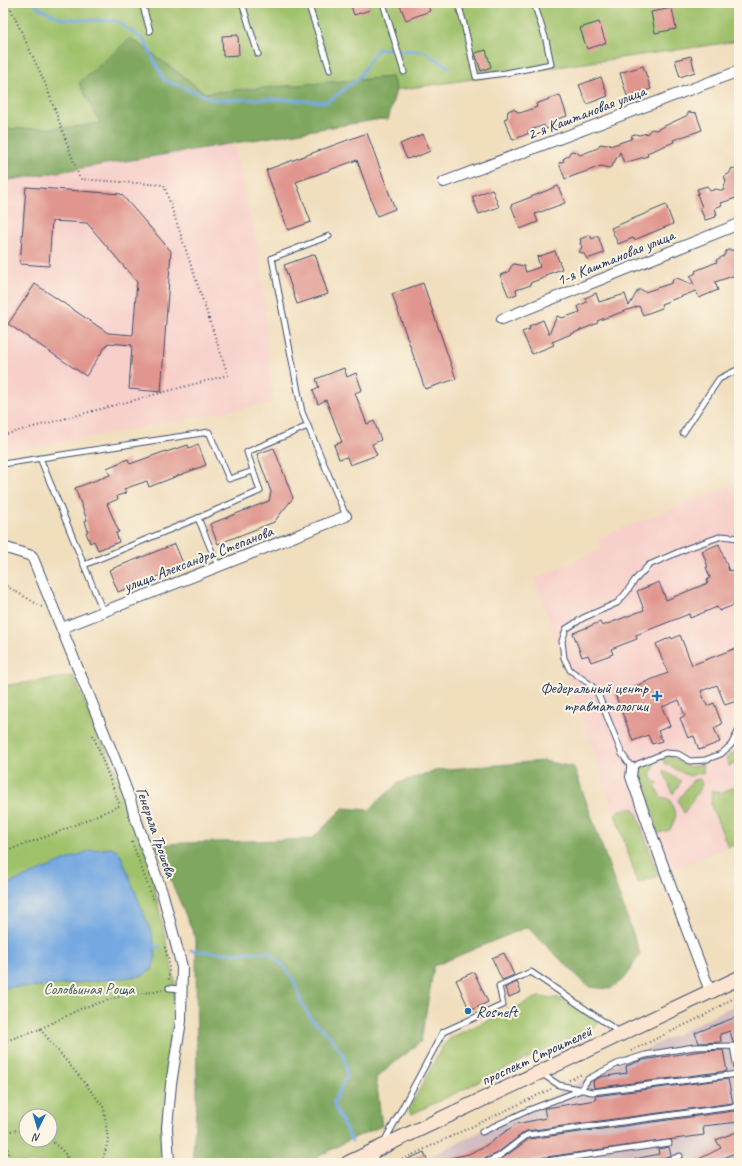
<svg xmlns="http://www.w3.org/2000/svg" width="742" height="1166" viewBox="0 0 742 1166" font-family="Caveat,sans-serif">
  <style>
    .built { fill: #f7d0cb }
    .industrial { fill: #d2bec2 }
    .green { fill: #9fc16a; stroke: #5d7864; fill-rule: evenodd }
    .forest { fill: #7fa75e; stroke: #4d6b5e }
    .water { fill: #74a8e1; stroke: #486ca0 }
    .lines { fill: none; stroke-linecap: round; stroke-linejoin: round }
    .stream { stroke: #74a8e1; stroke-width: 3 }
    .building { fill: #e0968f }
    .service-casing { stroke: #3b496c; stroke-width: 7 }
    .minor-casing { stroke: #3b496c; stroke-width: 12 }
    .secondary-casing { stroke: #3b496c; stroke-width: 16 }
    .path { stroke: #3b496c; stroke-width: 2; stroke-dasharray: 1 3; stroke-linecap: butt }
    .service { stroke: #fff; stroke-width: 5 }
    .minor { stroke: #fff; stroke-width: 10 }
    .secondary { stroke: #fce5d0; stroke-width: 14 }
    .poi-dot { fill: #1f6fb2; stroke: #fcf5e5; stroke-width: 1.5 }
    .labels { text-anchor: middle; stroke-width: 4; stroke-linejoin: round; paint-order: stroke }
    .street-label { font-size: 16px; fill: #1b2f5e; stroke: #fcf5e5 }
    .poi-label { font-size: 16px; fill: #1b2f5e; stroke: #fcf5e5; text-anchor: end }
    .park-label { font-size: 16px; fill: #435b62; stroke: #fcf5e5 }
  </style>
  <rect width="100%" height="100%" fill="#fcf5e5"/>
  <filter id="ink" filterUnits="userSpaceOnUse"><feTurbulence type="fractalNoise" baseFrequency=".025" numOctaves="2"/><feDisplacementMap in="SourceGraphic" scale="8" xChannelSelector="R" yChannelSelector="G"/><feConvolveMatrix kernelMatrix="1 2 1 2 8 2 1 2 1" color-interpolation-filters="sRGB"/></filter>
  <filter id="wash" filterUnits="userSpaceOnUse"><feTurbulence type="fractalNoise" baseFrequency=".012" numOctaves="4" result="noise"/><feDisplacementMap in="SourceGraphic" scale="16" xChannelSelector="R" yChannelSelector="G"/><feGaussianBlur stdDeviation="0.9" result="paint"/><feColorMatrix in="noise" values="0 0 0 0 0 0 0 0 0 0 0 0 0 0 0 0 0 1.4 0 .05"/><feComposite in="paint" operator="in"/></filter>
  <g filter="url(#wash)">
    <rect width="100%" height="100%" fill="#f0debd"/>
    <g class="built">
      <polygon points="234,143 260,259 273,403 3,453 3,181"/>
      <polygon points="739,482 739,843 638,883 535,579 602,549 598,538"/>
    </g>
    <polygon class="industrial" points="739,1003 739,1163 429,1163 427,1158"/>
    <g class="green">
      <polygon points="3,3 739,3 739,41 396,90 392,77 205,93 131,38 100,123 69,128 3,129"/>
      <path d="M73 676 141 827 175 982 168 1080 159 1163H3V686ZM26 1116H50V1140H26Z"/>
      <path d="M739 744C739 757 742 762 729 766L726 758 736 751Z"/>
      <polygon points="669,756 690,767 702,764 704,772 689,776 665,764 663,757"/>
      <path d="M653 761 655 768 650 773 653 781 659 783 655 787C658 792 660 797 665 798 670 799 666 797 670 800L676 816 670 830 656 834 653 825 655 821 654 815H648L646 803 647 800 645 797 640 795 634 775 638 768Z"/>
      <polygon points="663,770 681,781 673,794"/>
      <polygon points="700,779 702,785 684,813 678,800 693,780"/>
      <path d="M739 787V843L728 847 711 805 712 790C723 795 723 792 732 788 734 787 737 787 739 787Z"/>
      <polygon points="628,808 634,809 637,814 658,876 638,883 615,814 618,811"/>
      <polygon points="538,997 558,998 598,1022 599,1024 412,1114 410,1113 409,1110 443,1045 452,1037"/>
    </g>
    <g class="forest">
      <polygon points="131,38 205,93 392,77 396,90 388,120 381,119 3,181 3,129 69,128 100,123 79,83"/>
      <polygon points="544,761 574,767 640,954 626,977 610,989 589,987 527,927 434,966 421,1041 376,1078 382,1126 349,1140 307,1163 192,1163 197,1098 196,939 155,844 312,839 343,808 369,810 398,783 438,770"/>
    </g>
    <polygon class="water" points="112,848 120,853 153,937 156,956 152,970 141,976 40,987 3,987 3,886 91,850"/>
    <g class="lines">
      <g class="stream">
        <polyline points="36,3 37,7 63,19 117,21 144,40 164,80 215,100 270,99 327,102 357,80 378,49 423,51 450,68"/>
        <polyline points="152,946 160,947"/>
        <polyline points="191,950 220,953 268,952 284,966 293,979 301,1001 311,1019 329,1035 344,1056 347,1076 333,1103 343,1124 352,1141"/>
      </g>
    </g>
    <g id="blocks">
      <g class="building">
        <polygon points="350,3 368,3 370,10 354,15"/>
        <polygon points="399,3 427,3 430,11 406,20"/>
        <polygon points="672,8 676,29 655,33 651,12"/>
        <polygon points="599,22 606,43 587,49 580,28"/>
        <polygon points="238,35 239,55 223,56 222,36"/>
        <polygon points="486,50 491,67 481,71 475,53"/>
        <polygon points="691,56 695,72 680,77 675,60"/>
        <polygon points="643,66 651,89 627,96 620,73"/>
        <polygon points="601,77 608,96 587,104 579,85"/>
        <polygon points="560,95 567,116 557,119 559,124 546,129 544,125 528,131 529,133 513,140 504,119 507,118 508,111 513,109 520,113 537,107 536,104"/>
        <polygon points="689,112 696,113 702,130 673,140 674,142 647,153 648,156 624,163 620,152 612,166 609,168 601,166 565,179 559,163 564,161 563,159 568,156 570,152 572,151 576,152 580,155 598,148 600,144 607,145 609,144 610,146 631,139 632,135 635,134 639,135 648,133 651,129 656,130 686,116"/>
        <polygon points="367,133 395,209 377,216 357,160 296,182 311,222 288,230 266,170"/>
        <polygon points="423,134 430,151 414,158 413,157 407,159 400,144"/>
        <polygon points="732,168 739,170 739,197 721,203 722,205 715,208 717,215 715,216 716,217 705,220 700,208 702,207 697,194 699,193 697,189 707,186 710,191 716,189 723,191 726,181 724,176 729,174"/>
        <polygon points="558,186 565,203 535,214 538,222 520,229 511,205"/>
        <polygon points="26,187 121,194 171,251 161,392 129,389 132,345 108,343 86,376 8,324 35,284 108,333 133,335 137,282 87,223 52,221 49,266 20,264"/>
        <polygon points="492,189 499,207 479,214 472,197"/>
        <polygon points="666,205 673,224 634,240 633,238 618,244 611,228"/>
        <polygon points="590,235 592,239 598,236 604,253 587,259 584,254 579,252 582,247 580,243 581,242 580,239"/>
        <polygon points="728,250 733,250 734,252 739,267 739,274 715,282 718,290 699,298 696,291 661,304 662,308 643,315 639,306 597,321 598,323 552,342 554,345 532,354 522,332 530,329 529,326 543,320 549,334 557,316 562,318 580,312 578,306 587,302 585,298 596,293 599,302 625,294 629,306 638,290 642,290 645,292 672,283 673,279 677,278 694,285 690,276 696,273 695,271 717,262 716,260 724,256 726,251"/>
        <polygon points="555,251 562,269 545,275 546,277 530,283 531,285 516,290 517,294 509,297 500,275 508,272 512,265 514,264 524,266 526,272 540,267 537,257"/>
        <polygon points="315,254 328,294 297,304 284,265"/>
        <polygon points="423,283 456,379 425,389 392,294"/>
        <polygon points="344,368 347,377 356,373 362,390 355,393 367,424 374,421 381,440 372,444 377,455 350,465 347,457 339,459 334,445 342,442 326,400 318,404 313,390 319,387 316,379"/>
        <polygon points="198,444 206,465 149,487 147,481 124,489 126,493 117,496 118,499 107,504 119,532 116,533 119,542 98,550 94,541 90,543 86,532 88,531 85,521 87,520 75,488 110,475 107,468 128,459 130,464 166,451 166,452 188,445 189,448"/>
        <polygon points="274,448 293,498 274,522 218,544 210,524 269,501 271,492 257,454"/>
        <polygon points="175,544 184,566 118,592 109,570"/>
        <polygon points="719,544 729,571 737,569 739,573 739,603 719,611 717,607 690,618 689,614 636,635 637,639 611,649 613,654 591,662 588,655 582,657 573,633 600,622 602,626 644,610 637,591 659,582 666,600 708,583 707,580 710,578 706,567 708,567 702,551"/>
        <polygon points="680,635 692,665 739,647 739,700 725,705 717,685 701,691 707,706 714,703 722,724 714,728 720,742 699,750 694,736 688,738 680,718 685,716 679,700 662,707 670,726 658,731 662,741 652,744 648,735 633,741 615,694 668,673 656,644 671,637 672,639"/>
        <polygon points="504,953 514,975 502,980 492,958"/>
        <polygon points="474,972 488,1002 470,1011 456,980"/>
        <polygon points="517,982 521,992 509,997 505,988"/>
        <polygon points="739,1016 739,1054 737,1045 733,1042 730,1031 720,1034 721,1042 699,1043 695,1033"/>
        <polygon points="723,1050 727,1071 594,1088 593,1081 600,1077 627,1073 626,1066 643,1060 701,1051"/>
        <polygon points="728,1079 733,1103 526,1131 496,1154 482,1160 480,1163 446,1163 446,1159 469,1154 480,1148 481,1149 516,1124 546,1118 544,1108 546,1108 596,1100 595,1096"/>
        <polygon points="734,1111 734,1112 739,1112 739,1122 703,1126 704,1135 532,1159 529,1162 525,1163 520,1158 513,1163 494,1163 500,1160 529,1139"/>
        <polygon points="739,1131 739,1151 713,1163 691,1163 721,1148 716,1140"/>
        <polygon points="669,1147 671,1155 660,1159 658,1163 636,1163 635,1159 659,1154 658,1149"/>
        <polygon points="424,1152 428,1163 399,1163"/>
      </g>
    </g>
  </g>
  <g filter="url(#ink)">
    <use href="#blocks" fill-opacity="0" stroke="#3b496c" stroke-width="1"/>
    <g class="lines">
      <g class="service-casing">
        <g id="service">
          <polyline points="142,3 150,31"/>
          <polyline points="242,3 258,54"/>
          <polyline points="308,3 330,70"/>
          <polyline points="383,3 404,72"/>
          <polyline points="458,3 464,24 476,77 506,73 551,64 546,40 534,3"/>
          <polyline points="329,236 272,258 302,412 346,516"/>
          <polyline points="683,433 719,379 739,369"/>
          <polyline points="40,458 84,565 198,518"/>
          <polyline points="3,464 209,432 229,479 253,471"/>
          <polyline points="739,538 722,536 688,548 649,565 635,580 626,593 617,603 583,618 566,629 562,641 564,658 570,670 591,685 598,694 622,754 632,768 638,764 665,753 678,754 690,761 705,760 721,754 731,745 739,730"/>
          <polyline points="84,565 103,611"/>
          <polyline points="218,566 198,518 260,491 247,452 308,426"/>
          <polyline points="169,988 181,989"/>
          <polyline points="482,1132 529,1110 581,1090 588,1079 617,1064 645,1055 694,1047 733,1046 738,1074 592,1092 559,1085 542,1074"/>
          <polyline points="384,1142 443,1032 503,1005 499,986 531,972 619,1032"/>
          <polyline points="484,1163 498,1157 527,1135 739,1106"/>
          <polyline points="533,1163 669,1143"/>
          <polyline points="662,1163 680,1156"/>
          <polyline points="731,1163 739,1159"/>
        </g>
      </g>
      <g class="minor-casing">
        <g id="minor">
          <polyline points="444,182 739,71"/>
          <polyline points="502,319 739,224"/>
          <polyline points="3,547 32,556 116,762 130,799 134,814 163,895 182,967 181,1021 171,1084 167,1128 169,1163"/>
          <polyline points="62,628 346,516"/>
          <polyline points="632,768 631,777 673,893 710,991"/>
          <polyline points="369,1153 375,1163"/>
        </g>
      </g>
      <g class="secondary-casing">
        <polyline id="secondary" points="348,1163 739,978"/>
      </g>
      <g class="path">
        <polyline points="3,435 228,375 164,185 80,179 45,83 8,3"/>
        <polyline points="3,584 42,607"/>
        <polyline points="93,735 120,806"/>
        <polyline points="132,842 154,902"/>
        <polyline points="3,852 56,833 121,805"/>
        <polyline points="165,947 169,962 169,980"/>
        <polyline points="40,1029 88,1087 104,1108 108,1141 102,1163"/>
        <polyline points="3,1042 40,1029 82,1008 128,994 155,992 162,990"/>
        <polyline points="631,1051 705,1015 739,995"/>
        <polyline points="569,1080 582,1074"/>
        <polyline points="3,1121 10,1163"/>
        <polyline points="3,1132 17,1130 26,1131"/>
        <path d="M50 1140C59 1147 66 1153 71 1163"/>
        <polyline points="60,1163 67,1156"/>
        <polyline points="395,1163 551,1089"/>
      </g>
      <use href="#service" class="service"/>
      <use href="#minor" class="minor"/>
      <use href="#secondary" class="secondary"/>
    </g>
  </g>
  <g class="poi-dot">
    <path d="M655 690h4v4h4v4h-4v4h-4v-4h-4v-4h4z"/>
    <circle cx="468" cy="1011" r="4"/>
  </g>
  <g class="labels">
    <g class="street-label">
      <text transform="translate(586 112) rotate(-21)" y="6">2-я Каштановая улица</text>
      <text transform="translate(615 257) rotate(-22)" y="6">1-я Каштановая улица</text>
      <text transform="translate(198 558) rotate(-21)" y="6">улица Александра Степанова</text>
      <text transform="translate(157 832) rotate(71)" y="6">Генерала Трошева</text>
      <text transform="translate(536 1055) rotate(-25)" y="6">проспект Строителей</text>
    </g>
    <g class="poi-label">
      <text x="648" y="693">Федеральный центр<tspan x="648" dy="18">травматологии</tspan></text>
      <text x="476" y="1017" text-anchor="start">Rosneft</text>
    </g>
    <g class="park-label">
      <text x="89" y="994">Соловьиная Роща</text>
    </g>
  </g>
  <rect width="742" height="1166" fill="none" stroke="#fcf5e5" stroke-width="16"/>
  <g transform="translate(38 1128) rotate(185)"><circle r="19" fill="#fcf5e5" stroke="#a2a6af"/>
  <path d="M0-3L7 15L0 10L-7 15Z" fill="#1f6fb2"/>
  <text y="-6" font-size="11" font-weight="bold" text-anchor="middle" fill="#1b2f5e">N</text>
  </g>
</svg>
